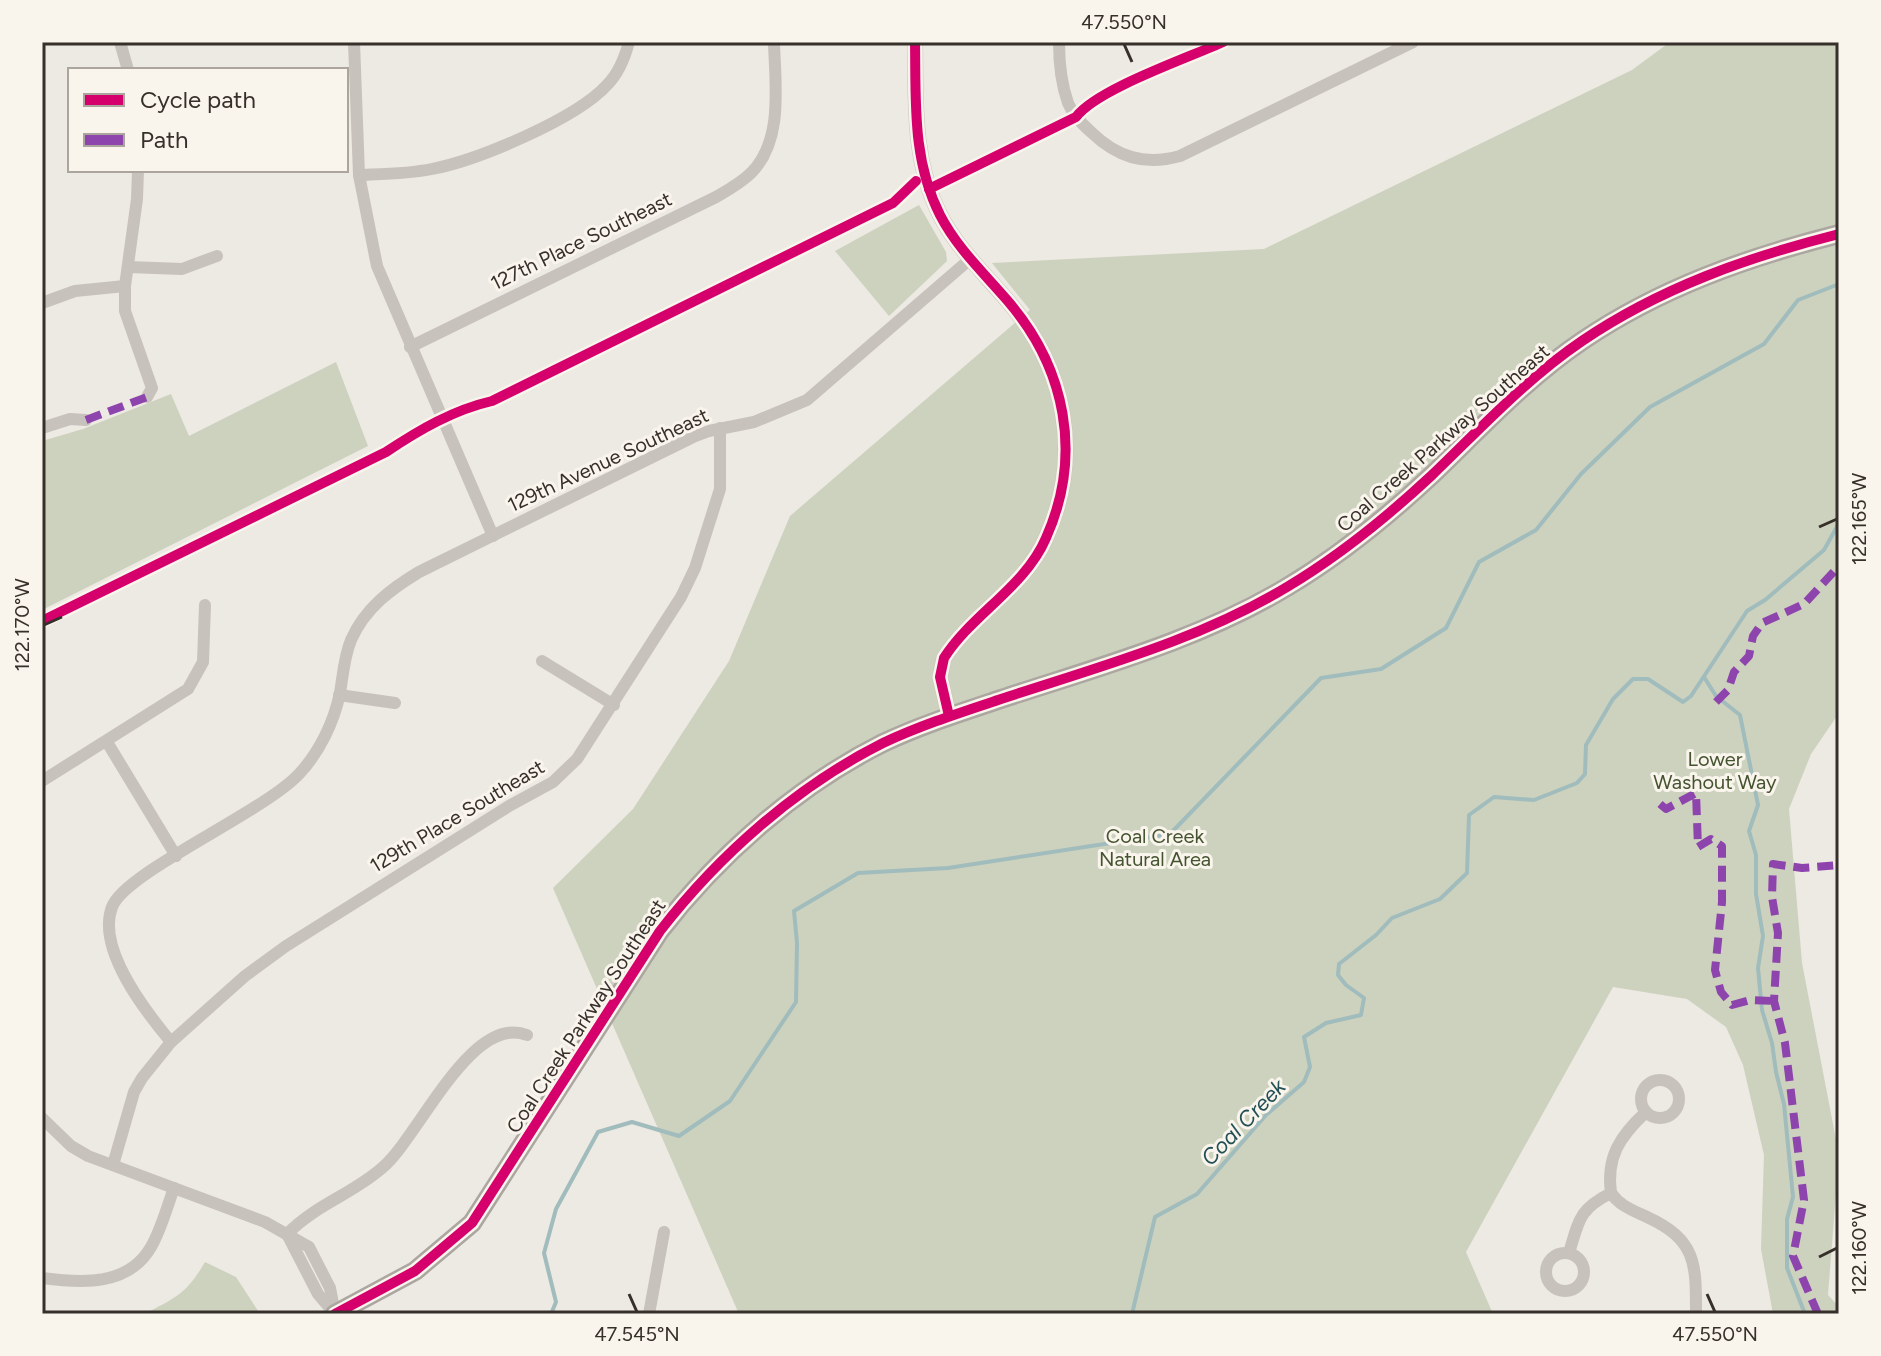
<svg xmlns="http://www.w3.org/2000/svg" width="1881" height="1356" viewBox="0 0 1881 1356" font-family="Figtree,sans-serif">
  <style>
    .green { fill: #cdd2be }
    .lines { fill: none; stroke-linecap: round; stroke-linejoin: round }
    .stream { stroke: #a1bcbc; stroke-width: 4 }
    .minor { stroke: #c7c2bc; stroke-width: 12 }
    .tertiary { stroke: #c7c2bc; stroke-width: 16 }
    .primary { stroke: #aca6a1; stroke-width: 20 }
    .quiet { stroke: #8e44ad; stroke-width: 8; stroke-dasharray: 16 8; stroke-linecap: butt }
    .cycleway-casing { stroke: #f9f4ec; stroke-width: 15 }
    .cycleway { stroke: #d6006c; stroke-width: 10 }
    .ticks { fill: none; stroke: #372f2a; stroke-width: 3 }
    .labels { text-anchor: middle; stroke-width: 6; stroke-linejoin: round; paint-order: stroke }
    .street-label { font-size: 20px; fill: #372f2a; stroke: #f9f4ec }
    .park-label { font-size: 20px; fill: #455430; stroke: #f9f4ec }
    .water-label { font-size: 22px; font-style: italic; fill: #225056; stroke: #f9f4ec }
    .neatline { fill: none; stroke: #372f2a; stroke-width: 3 }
    .ticks-label { font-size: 20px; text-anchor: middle; fill: #372f2a }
  </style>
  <rect width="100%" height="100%" fill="#ede9e3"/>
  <g class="green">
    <polygon points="1670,42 1839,42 1839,713 1811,754 1789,809 1802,963 1839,1155 1828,1295 1839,1307 1839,1314 1773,1314 1761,1249 1764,1155 1743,1065 1726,1027 1687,999 1613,987 1466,1252 1493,1314 739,1314 553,888 633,809 729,661 790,516 1030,310 992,263 1264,249 1632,70"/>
    <polygon points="919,205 946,252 947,261 889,316 835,251"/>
    <polygon points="336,362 368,446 42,610 42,441 83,429 171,394 189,436"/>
    <path d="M205 1262 236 1277 260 1314H144C176 1298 187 1293 205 1262Z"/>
  </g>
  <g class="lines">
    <g class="stream">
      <polyline points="1704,677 1716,696 1740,715 1758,805 1749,831 1756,855 1756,894 1763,936 1758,968 1762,1010 1772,1043 1776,1072 1784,1104 1791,1176 1793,1197 1787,1219 1787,1268 1805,1314"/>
      <polyline points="551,1314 556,1302 544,1253 556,1209 598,1132 632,1122 679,1136 730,1101 796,1002 797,943 794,911 858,873 948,868 1170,834 1321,678 1381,669 1446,628 1479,562 1536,530 1581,474 1650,407 1764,344 1798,300 1839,284"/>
      <polyline points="1132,1314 1155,1217 1197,1194 1266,1115 1304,1082 1310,1067 1304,1037 1326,1023 1361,1015 1364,998 1346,985 1338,975 1339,964 1376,935 1392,918 1440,899 1467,873 1469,815 1494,797 1534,800 1577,783 1585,774 1586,745 1613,699 1633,679 1648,679 1683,702 1691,696 1747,611 1765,600 1824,550 1839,523"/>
    </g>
    <g class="minor">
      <polyline points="120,42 128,70"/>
      <polyline points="354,42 359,175 377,266 493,536"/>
      <path d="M1059 42C1059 63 1061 83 1068 103 1073 115 1081 123 1091 132 1117 157 1144 166 1180 156L1413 42"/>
      <polyline points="138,170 137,199 125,286 125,311 152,388 147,397"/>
      <path d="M359 175C384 174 408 174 432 169 478 160 576 119 607 85 618 74 625 57 629 42"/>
      <polyline points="929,189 1076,117"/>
      <polyline points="128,267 182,269 217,256"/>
      <polyline points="42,303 75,291 125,286"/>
      <path d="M410 347 716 197C728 190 741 183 751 173 784 140 775 84 774 42"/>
      <polyline points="42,428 70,419 86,420"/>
      <polyline points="542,661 614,705"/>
      <polyline points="339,695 395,703"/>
      <polyline points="107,742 176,856"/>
      <polyline points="42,781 188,689 203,662 205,605"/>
      <path d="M171 1042C146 1012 96 949 112 907 125 872 264 812 299 774 319 753 334 722 340 693 343 675 344 657 351 640 365 608 391 589 419 572L693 437 709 431 754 422 807 400 969 260"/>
      <circle cx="1660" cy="1099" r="19"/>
      <polyline points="42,1118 71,1146 88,1156 265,1222 309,1247 330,1288 335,1314"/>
      <polyline points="113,1165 134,1092 142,1078 171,1042 245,976 286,946 509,806 553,782 577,759 681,597 695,568 720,489 720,428"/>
      <path d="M1611 1193C1620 1206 1632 1210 1647 1217 1697 1240 1696 1264 1696 1314"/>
      <path d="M287 1234C318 1203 351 1195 382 1168 419 1137 471 1013 527 1035"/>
      <polyline points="287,1234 318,1294 334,1313"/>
      <circle cx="1565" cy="1272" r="19"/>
      <path d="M1569 1253C1579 1220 1579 1209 1611 1193 1606 1157 1620 1136 1646 1112"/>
      <path d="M42 1278C80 1283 128 1287 151 1247 161 1230 167 1207 174 1188"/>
      <polyline points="649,1314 664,1232"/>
    </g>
    <path class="tertiary" d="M915 42C916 101 912 160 940 215 957 248 983 272 1007 300 1066 368 1083 455 1046 538 1025 587 972 614 944 658L940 677 949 716"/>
    <path class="primary" d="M335 1314 415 1271 472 1223 660 931C719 855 797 786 883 743 921 725 962 712 1001 699 1098 667 1199 640 1287 587 1339 556 1387 517 1431 476 1480 429 1526 379 1582 341 1660 288 1748 257 1839 234"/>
    <g class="quiet">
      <polyline points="86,420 147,397"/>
      <polyline points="1716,702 1728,690 1734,672 1749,656 1753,636 1762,623 1804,604 1839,566"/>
      <polyline points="1660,804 1666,809 1696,793 1698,847 1711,839 1722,846 1722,902 1715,970 1721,992 1732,1005 1750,1000 1774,1001"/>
      <polyline points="1818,1314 1793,1256 1804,1200 1785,1043 1774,1001 1778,933 1772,897 1773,864 1802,868 1839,865"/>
    </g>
    <g class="cycleway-casing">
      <g id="cycleway">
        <path d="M915 42C916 101 912 160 940 215 957 248 983 272 1007 300 1066 368 1083 455 1046 538 1025 587 972 614 944 658L940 677 949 716"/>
        <path d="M929 189 1076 117C1097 89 1188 58 1223 42"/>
        <path d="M42 621 386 452C419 430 453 410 492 401L893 203 916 181"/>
        <path d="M335 1314 415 1271 472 1223 660 931C719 855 797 786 883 743 921 725 962 712 1001 699 1098 667 1199 640 1287 587 1339 556 1387 517 1431 476 1480 429 1526 379 1582 341 1660 288 1748 257 1839 234"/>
      </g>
    </g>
    <use href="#cycleway" class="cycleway"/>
  </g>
  <path class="ticks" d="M1124 44 1132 62M1819 527 1837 519M44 625 62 617M1819 1257 1837 1248M629 1294 637 1312M1707 1294 1715 1312"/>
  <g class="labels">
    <g class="street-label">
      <text transform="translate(581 241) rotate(-26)" y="7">127th Place Southeast</text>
      <text transform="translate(1443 438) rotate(-41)" y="7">Coal Creek Parkway Southeast</text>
      <text transform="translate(608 460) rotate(-25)" y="7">129th Avenue Southeast</text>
      <text transform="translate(457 816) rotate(-31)" y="7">129th Place Southeast</text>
      <text transform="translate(586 1016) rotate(-57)" y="7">Coal Creek Parkway Southeast</text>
    </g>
    <g class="park-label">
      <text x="1715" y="766">Lower<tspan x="1715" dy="23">Washout Way</tspan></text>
      <text x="1155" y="843">Coal Creek<tspan x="1155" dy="23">Natural Area</tspan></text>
    </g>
    <g class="water-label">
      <text transform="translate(1243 1122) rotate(-46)" y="8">Coal Creek</text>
    </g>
  </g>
  <rect width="1881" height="1356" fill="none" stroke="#f9f4ec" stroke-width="88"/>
  <rect x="68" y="68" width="280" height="104" fill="#f9f4ec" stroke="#aba59e" stroke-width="2"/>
  <rect x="84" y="94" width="40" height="12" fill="#d6006c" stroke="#aba59e" stroke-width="2"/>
  <text x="140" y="108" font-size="24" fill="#372f2a">Cycle path</text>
  <rect x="84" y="134" width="40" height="12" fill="#8e44ad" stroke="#aba59e" stroke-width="2"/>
  <text x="140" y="148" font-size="24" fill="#372f2a">Path</text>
  <rect x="44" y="44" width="1793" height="1268" class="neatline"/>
  <g class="ticks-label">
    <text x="1124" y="29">47.550°N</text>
    <text transform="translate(1859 519) rotate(-90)" y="7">122.165°W</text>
    <text transform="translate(22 625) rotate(-90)" y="7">122.170°W</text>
    <text transform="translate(1859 1248) rotate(-90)" y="7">122.160°W</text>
    <text x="637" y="1341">47.545°N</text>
    <text x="1715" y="1341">47.550°N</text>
  </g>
</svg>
